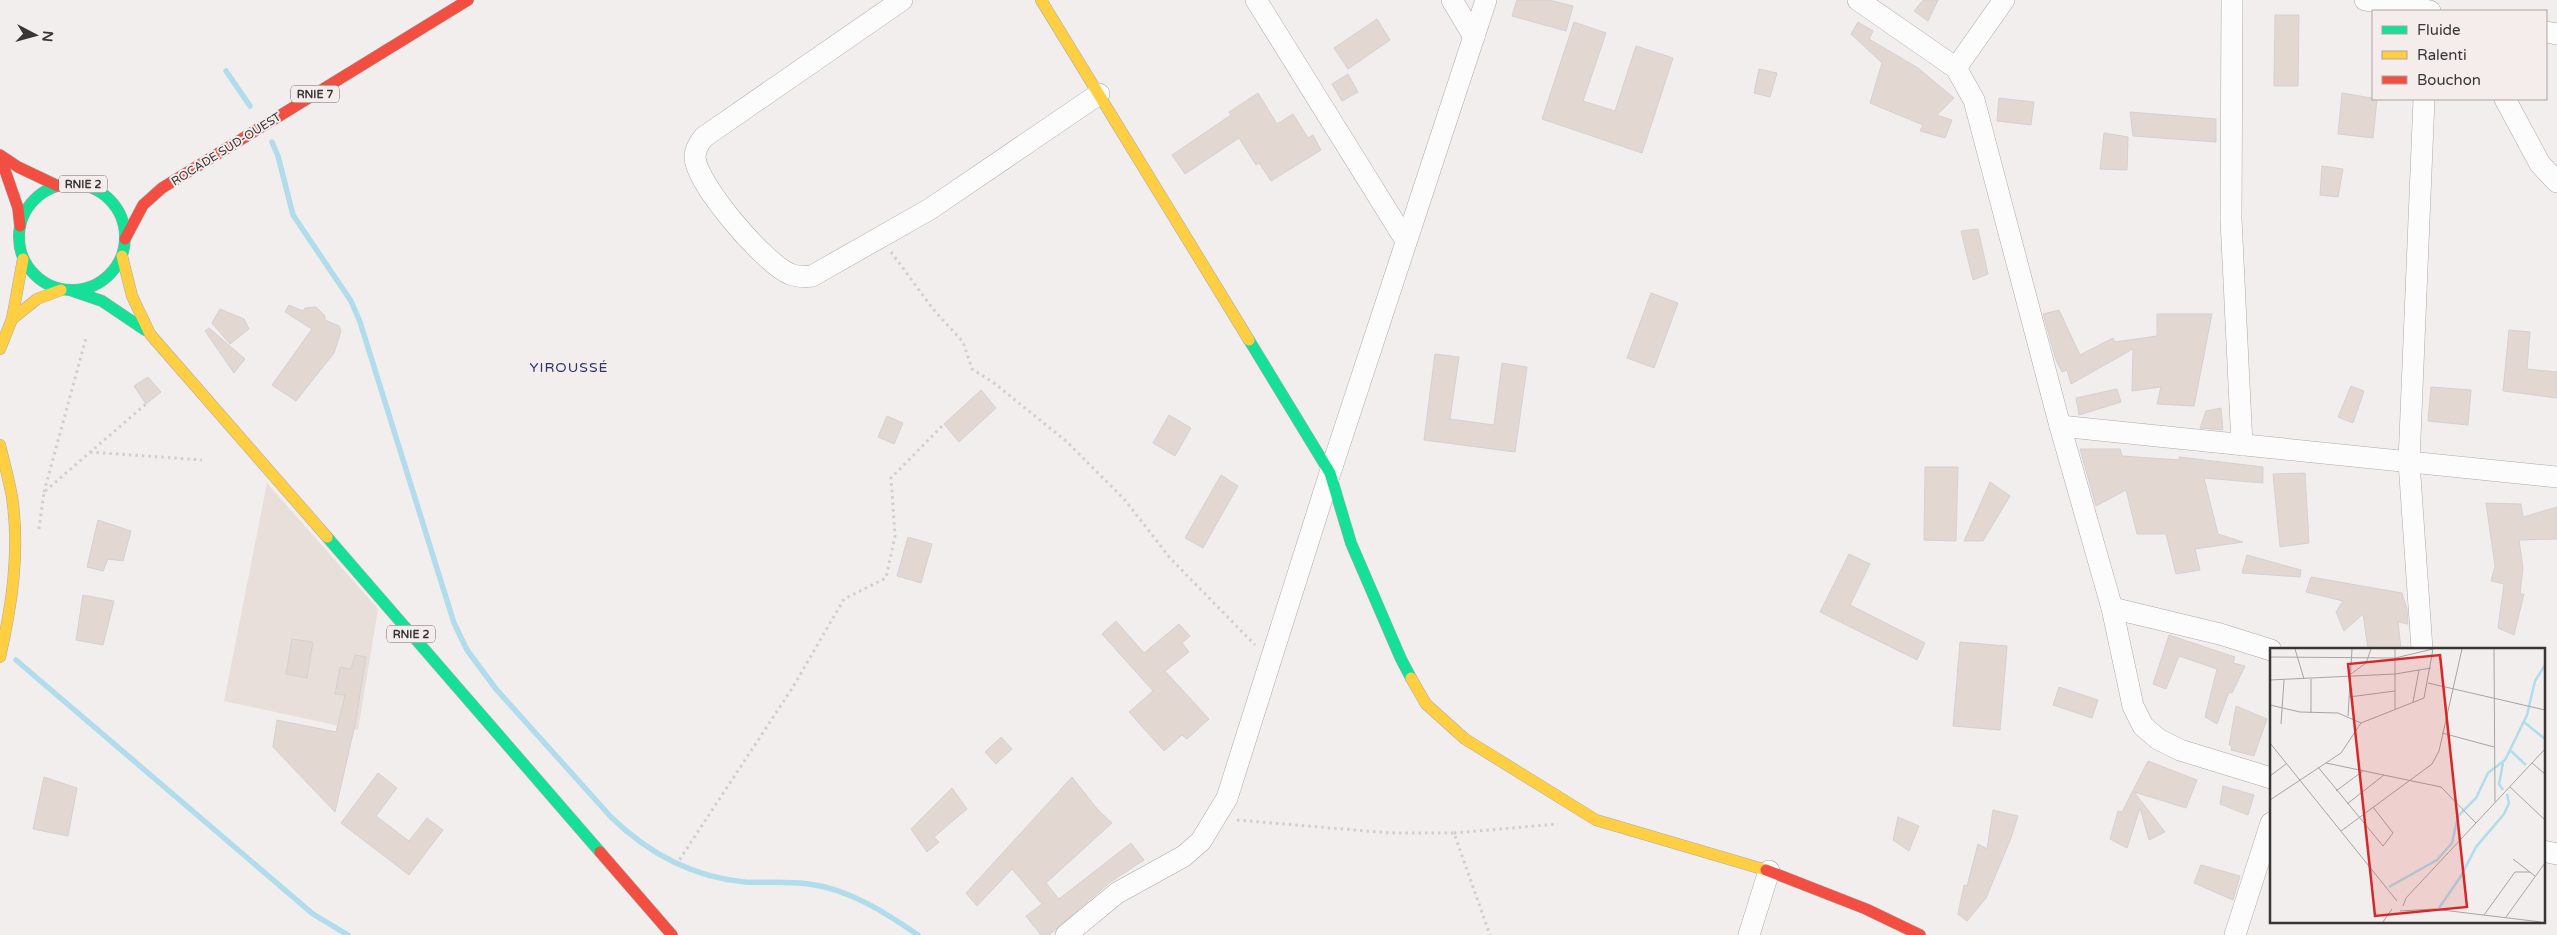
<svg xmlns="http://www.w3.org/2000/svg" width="2557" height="935" viewBox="0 0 2557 935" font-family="'Varela Round',sans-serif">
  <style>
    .built { fill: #e8dfdb }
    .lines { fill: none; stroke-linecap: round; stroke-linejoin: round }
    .stream { stroke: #b0dcec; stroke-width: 5.5 }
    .building { fill: #e3d7d2; stroke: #d4d1d0 }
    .street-casing { stroke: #adaaa9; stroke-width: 22 }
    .fast-casing { stroke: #adaaa9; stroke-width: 12 }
    .slow-casing { stroke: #adaaa9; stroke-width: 12 }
    .jam-casing { stroke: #adaaa9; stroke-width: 12 }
    .path { stroke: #d0cece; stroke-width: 3; stroke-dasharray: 2.5 4; stroke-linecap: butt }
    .street { stroke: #fdfcfc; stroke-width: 21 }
    .fast { stroke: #16e098; stroke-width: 11 }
    .slow { stroke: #ffcf43; stroke-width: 11 }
    .jam { stroke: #f24e42; stroke-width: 11 }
    .labels { text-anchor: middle; stroke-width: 4; stroke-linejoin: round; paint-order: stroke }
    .shield { fill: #f4edeb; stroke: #706d6c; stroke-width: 1 }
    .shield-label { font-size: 11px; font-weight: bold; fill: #383635 }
    .street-label { font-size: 12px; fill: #383635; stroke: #f4edeb }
    .neighbourhood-label { font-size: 14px; letter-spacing: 1px; fill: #26356e; stroke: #f4edeb }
    .inset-river { fill: none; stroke: #b0dcec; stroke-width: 2.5 }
    .inset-road { fill: none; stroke: #a8a4a3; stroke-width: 1 }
    .view { fill: #d62828; fill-opacity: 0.15; stroke: #d62828; stroke-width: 2.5 }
    .inset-edge { fill: none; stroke: #383635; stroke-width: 2.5 }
  </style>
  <rect width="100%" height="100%" fill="#f2eeed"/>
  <polygon class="built" points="267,483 378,609 358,730 224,701"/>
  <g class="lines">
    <g class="stream">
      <polyline points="226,71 250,106"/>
      <path d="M272 142 278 156 293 215 351 301 360 322 454 623 467 650 496 689 611 817C648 853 692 877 745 882 766 883 788 881 809 884 849 889 886 913 918 935"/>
      <polyline points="16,660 313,914 348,935"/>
    </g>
  </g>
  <g class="building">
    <polygon points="1517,0 1549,0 1573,6 1566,31 1512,16"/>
    <polygon points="1923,0 1938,0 1928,21 1914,11"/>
    <polygon points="2275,15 2299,15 2298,86 2274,86"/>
    <polygon points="1377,19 1390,40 1348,69 1334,48"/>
    <polygon points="1574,22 1606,33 1583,101 1615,111 1636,46 1673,58 1642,153 1542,119"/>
    <polygon points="1858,22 1873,31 1869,39 1918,68 1954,98 1937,115 1952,120 1945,138 1920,131 1923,125 1870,103 1882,63 1851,34"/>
    <polygon points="1759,69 1777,73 1770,97 1754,93"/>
    <polygon points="1348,74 1358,92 1342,101 1332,84"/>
    <polygon points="1258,93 1277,124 1293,114 1308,138 1313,135 1321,150 1271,181 1259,163 1256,165 1239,138 1185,174 1172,155 1231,115 1229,112"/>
    <polygon points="2342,93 2377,99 2373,138 2338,134"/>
    <polygon points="1999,98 2034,102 2031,125 1997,121"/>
    <polygon points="2130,112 2216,119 2216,142 2133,136"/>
    <polygon points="2104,133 2128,137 2127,170 2100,169"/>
    <polygon points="2322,166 2343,169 2338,197 2320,195"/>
    <polygon points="1978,229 1988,274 1973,280 1961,231"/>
    <polygon points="1651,293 1678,303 1654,368 1627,358"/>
    <polygon points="289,305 303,311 305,308 316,307 325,316 325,320 339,326 341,331 334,353 296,401 272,385 312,329 285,312"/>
    <polygon points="220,309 244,319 249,329 230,344 212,323"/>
    <polygon points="2059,310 2080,355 2113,338 2115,342 2157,336 2157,314 2212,314 2194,406 2157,404 2161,387 2132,391 2133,349 2071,384 2067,370 2062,372 2056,360 2043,314"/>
    <polygon points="209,328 245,359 234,373 205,331"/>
    <polygon points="2509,330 2530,332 2527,369 2557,372 2557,398 2503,391"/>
    <polygon points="1435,354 1459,357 1450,419 1494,425 1502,363 1527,367 1515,452 1424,440"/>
    <polygon points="148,377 161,392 146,404 134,386"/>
    <polygon points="2351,386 2364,391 2353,423 2338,417"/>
    <polygon points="2431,387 2471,390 2468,425 2428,421"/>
    <polygon points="2117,389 2121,402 2079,415 2076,398"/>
    <polygon points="981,390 996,408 959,442 944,424"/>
    <polygon points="2221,408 2223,430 2200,428 2206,411"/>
    <polygon points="1169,415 1191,428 1175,456 1153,443"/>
    <polygon points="887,416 903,423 894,444 878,437"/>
    <polygon points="2080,449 2120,449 2122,456 2180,460 2179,457 2263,467 2263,483 2204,478 2218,534 2243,542 2195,549 2200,570 2176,574 2166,534 2137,534 2126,490 2096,506"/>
    <polygon points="1925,467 1958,467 1956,541 1924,540"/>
    <polygon points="2305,473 2309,543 2280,547 2273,474"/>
    <polygon points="1221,475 1238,486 1203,548 1185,538"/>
    <polygon points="1990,482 2010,496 1983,541 1964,541"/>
    <polygon points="2486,503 2521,504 2523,517 2557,507 2557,539 2519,540 2523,568 2520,594 2524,594 2514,635 2498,628 2504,584 2491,581 2495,566"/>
    <polygon points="98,520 131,531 123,561 108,559 103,571 87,567"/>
    <polygon points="908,537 932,544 921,583 897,576"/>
    <polygon points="1849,554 1870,564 1850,605 1925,643 1917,660 1820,612"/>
    <polygon points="2247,555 2301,570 2300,577 2242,573"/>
    <polygon points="2311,577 2402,593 2407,609 2408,624 2398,622 2401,649 2368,649 2363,614 2344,631 2336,612 2343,601 2306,592"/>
    <polygon points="83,595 114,601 103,645 76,640"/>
    <polygon points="1116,621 1144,653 1179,624 1190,636 1182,643 1189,652 1165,671 1209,719 1187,739 1182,735 1164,751 1129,712 1153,691 1102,634"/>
    <polygon points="2169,635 2235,657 2233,663 2245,666 2232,693 2229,692 2217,724 2205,717 2217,669 2179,656 2166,689 2153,684"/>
    <polygon points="292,639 313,642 307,678 286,674"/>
    <polygon points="1960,642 2007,646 2000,730 1953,726"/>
    <polygon points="355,655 366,657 355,725 335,812 273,747 277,720 336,732 345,695 335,694 340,667 351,669"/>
    <polygon points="2059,687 2098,700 2092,718 2053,705"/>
    <polygon points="2236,706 2267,719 2254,756 2231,750 2232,746 2229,745"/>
    <polygon points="1001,737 1012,749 996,764 985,752"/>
    <polygon points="2148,761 2197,780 2186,808 2134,792 2165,832 2149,840 2140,808 2127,848 2110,839 2118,811 2122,812"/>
    <polygon points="378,773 397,788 376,816 409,841 427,818 443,830 409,875 341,823"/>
    <polygon points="44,777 77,788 68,836 33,829"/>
    <polygon points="1072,777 1098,810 1112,823 1046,883 1059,899 1131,843 1144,860 1109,883 1049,935 1041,935 1026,916 1042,904 1012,869 977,906 966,893"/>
    <polygon points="2223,786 2254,795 2248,815 2220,804"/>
    <polygon points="952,788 967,809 934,837 939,842 927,852 911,829"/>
    <polygon points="1993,810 2018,816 2011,838 1986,898 1967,921 1958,914 1964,885 1967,886 1978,844 1987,849"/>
    <polygon points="1898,817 1919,826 1909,851 1893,840"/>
    <polygon points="2201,865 2240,876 2233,900 2194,883"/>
  </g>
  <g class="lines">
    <g class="street-casing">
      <g id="street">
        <path d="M902 0 704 137C699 143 695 149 695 157 696 184 765 264 790 274 797 277 805 277 812 276L930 209 1099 94"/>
        <polyline points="1256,0 1406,241"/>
        <polyline points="1452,0 1474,37"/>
        <polyline points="1858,0 1956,68 1974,100 2060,426 2112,608 2133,706 2143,726 2158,739 2180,750 2271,778"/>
        <polyline points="2232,0 2231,219 2242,445"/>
        <polyline points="2365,0 2430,11"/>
        <polyline points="2546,32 2557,34"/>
        <polyline points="1956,68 2004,0"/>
        <polyline points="2505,99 2540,164 2557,182"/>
        <polyline points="2060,426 2557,477"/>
        <polyline points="2112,608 2220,634 2271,650"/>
        <polyline points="2422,649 2409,462 2424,99"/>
        <polyline points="2543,851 2557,854"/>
        <polyline points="1066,935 1117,893 1184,856 1201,841 1227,798 1330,473 1486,0"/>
        <polyline points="1749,935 1769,871"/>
        <polyline points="2235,935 2271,823"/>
      </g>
    </g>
    <g class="fast-casing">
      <g id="fast">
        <circle cx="72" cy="237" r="53"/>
        <polyline points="70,290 102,301 145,330"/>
        <polyline points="1249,340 1330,473 1351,543 1401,659 1411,678"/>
        <polyline points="327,537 600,852"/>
      </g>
    </g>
    <g class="slow-casing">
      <g id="slow">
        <polyline points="1041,0 1249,340"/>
        <polyline points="122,256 132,296 150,334 327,537"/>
        <polyline points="12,319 37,299 61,290"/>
        <polyline points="0,349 12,319 23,259"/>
        <path d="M0 445C4 462 9 480 12 497 20 551 12 605 0 657"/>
        <polyline points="1411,678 1426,704 1465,739 1596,820 1766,870"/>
      </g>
    </g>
    <g class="jam-casing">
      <g id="jam">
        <polyline points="0,155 18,167 58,186"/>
        <polyline points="0,156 18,208 20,226"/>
        <polyline points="125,239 143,205 162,188 468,0"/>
        <polyline points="600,852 672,935"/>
        <polyline points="1766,870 1866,909 1920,935"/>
      </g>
    </g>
    <g class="path">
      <polyline points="891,252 933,309 963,342 972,369 994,383 1066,441 1124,499 1171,559 1255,645"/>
      <polyline points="90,452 202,460"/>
      <polyline points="44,492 86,338"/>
      <polyline points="39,529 44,492 146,404"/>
      <polyline points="1237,820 1390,833 1454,833 1490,935"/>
      <polyline points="1454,833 1558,824"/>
      <polyline points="676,865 793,687 844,599 886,578 895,536 891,478 944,424"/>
    </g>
    <use href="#street" class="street"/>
    <use href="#fast" class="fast"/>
    <use href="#slow" class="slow"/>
    <use href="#jam" class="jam"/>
  </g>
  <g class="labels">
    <g class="shield">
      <rect x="291" y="85.5" width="48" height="17" rx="4"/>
      <rect x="59" y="175.5" width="48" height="17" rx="4"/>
      <rect x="387" y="625.5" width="48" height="17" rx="4"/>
    </g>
    <g class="shield-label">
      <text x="315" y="98">RNIE 7</text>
      <text x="83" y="188">RNIE 2</text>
      <text x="411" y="638">RNIE 2</text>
    </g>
    <g class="street-label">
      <text transform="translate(226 149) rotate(-32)" y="4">ROCADE SUD-OUEST</text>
    </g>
    <g class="neighbourhood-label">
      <text x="569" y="372">YIROUSSÉ</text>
    </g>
  </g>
  <g transform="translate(2270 648)">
    <rect width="275" height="275" fill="#f2eeed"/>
    <path class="inset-river" d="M254 74 275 91M241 103 256 117M235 112 257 67 265 33 275 17M233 115 229 136 233 142M119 239 167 212 182 195 188 168 206 150 218 125 235 112M169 260 191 228 206 199 234 166 239 155 237 146"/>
    <path class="inset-road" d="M25 1 34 31M224 1 225 154M0 9 125 10 163 1M81 26 96 15 101 1M0 32 125 26 161 20M158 35 275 62M79 49 125 43M143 54 149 22M0 57 30 64 68 65 91 75M125 61V1M41 65V31M78 68 82 1M11 76 14 32M172 85 224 99M0 95 127 253M56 115 171 139 206 175M262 115 275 126M48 119 113 198 123 185 103 159M0 128 16 116M240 139 275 172M66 143 93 123M0 152 71 105 91 75 154 50 163 1M77 156 114 127M71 183 162 116 169 103 192 1M243 211 265 228M133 258 136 250 275 101M130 263 164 261 271 274M214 267 245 224H260M236 269 275 215M113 274 122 261"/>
    <path class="view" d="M170 7 197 259 105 268 78 16Z"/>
    <rect width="275" height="275" class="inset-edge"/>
  </g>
  <rect x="2372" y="10" width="175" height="90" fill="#f4edeb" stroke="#a9a4a2"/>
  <rect x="2382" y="26" width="25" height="8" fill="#16e098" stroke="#a9a4a2"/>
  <text x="2417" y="35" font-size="15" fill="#383635">Fluide</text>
  <rect x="2382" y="51" width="25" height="8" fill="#ffcf43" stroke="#a9a4a2"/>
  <text x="2417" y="60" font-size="15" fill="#383635">Ralenti</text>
  <rect x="2382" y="76" width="25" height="8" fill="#f24e42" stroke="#a9a4a2"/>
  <text x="2417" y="85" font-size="15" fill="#383635">Bouchon</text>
  <g transform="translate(35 35) rotate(96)" stroke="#f4edeb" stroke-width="4" paint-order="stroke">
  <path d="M0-4L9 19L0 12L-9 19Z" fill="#383635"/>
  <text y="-8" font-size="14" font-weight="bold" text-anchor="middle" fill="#383635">N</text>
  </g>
</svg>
